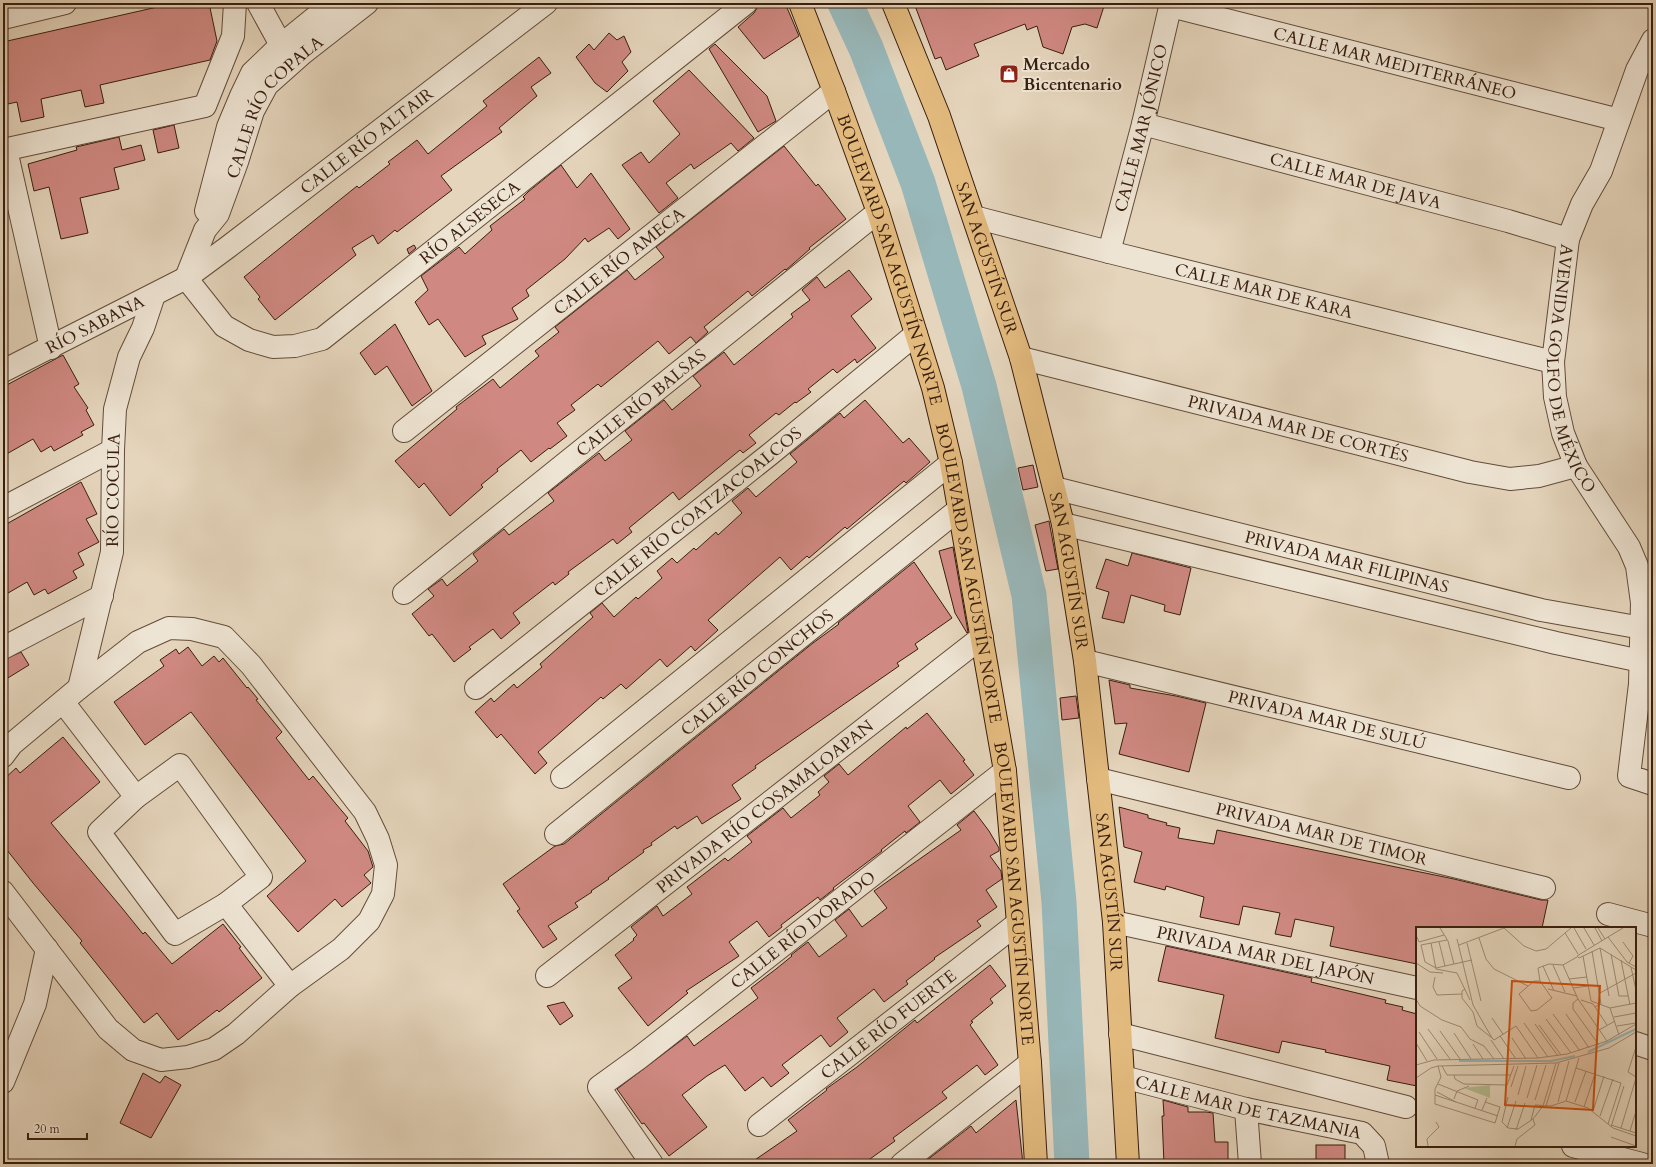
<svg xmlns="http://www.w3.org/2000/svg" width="1656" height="1167" viewBox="0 0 1656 1167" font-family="Cardo,serif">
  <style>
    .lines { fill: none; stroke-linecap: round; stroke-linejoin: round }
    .river { stroke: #98b7b9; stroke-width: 35 }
    .building { fill: #d08982; stroke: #381e0e }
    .minor-casing { stroke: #634c3a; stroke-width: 24 }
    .major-casing { stroke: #381e0e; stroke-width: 24 }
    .minor { stroke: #eee4d3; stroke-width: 22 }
    .major { stroke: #e2ba7e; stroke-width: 22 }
    .labels { text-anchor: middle; stroke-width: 4; stroke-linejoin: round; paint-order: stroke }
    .street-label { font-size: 17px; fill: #381e0e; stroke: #eee4d3 }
    .poi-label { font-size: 17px; font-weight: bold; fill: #381e0e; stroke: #eee4d3; text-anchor: start }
    .inset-river { fill: none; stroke: #98b7b9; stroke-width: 2 }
    .inset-road { fill: none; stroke: #a08c76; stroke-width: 1 }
    .view { fill: #ce500c; fill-opacity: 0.15; stroke: #ce500c; stroke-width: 2 }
    .inset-edge { fill: none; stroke: #381e0e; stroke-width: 2 }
  </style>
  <rect width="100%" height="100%" fill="#e5d5bc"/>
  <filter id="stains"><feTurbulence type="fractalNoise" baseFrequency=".005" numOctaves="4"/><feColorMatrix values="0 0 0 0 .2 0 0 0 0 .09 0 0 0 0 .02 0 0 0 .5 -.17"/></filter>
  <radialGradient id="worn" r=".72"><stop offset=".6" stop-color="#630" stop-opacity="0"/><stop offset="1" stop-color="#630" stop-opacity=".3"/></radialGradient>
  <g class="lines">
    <polyline class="river" points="845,3 866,48 918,183 979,386 1029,595 1059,902 1072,1164"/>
  </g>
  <g class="building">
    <polygon points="175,3 209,3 217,41 210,60 100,85 104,103 85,107 81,90 41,99 44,117 21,122 17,102 3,105 3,42"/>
    <polygon points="760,3 785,3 799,36 764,59 738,27 754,13"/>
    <polygon points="914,3 1105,3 1097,28 1085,24 1072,27 1063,54 1043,47 1037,26 1027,30 1025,24 974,44 979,56 946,70 941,57 935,59"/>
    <polygon points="609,33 617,40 624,36 631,52 622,62 628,71 607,92 595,83 576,57 589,44 594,50"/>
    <polygon points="715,44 767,96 776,121 758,132 709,49"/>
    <polygon points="539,57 551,73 531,87 537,96 499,128 502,132 441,176 452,190 397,232 395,230 378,244 373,235 352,248 356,255 275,320 258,299 260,297 244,277 357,186 359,188 390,164 388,162 417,140 428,154 487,106 483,101"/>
    <polygon points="689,70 754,138 738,151 731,143 694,169 691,164 666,183 678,198 659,213 622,165 641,152 649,163 680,134 653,101"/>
    <polygon points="174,125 179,148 158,153 153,130"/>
    <polygon points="119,137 122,150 141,145 145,160 114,168 119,189 80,198 88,233 61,239 49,187 34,191 28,164 77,150 76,147"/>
    <polygon points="784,146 816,186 818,184 846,219 809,248 810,249 786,270 785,269 752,296 748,291 704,327 708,332 696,343 691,337 690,337 669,354 658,341 601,387 598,384 571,405 575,410 557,423 567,436 550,449 549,448 531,462 521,450 497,469 498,471 481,485 483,487 450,516 424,483 419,488 395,461 457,409 456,407 493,379 500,388 539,356 535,351 559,332 555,327 627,270 635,280 664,257 656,247"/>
    <polygon points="561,165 577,188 591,173 630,229 618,239 609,228 588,242 585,238 565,259 526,290 529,296 512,308 518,319 482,336 486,344 465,357 438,319 429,325 415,302 428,290 421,276 459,247 465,254 492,230 490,226 525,199 523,197 528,192"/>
    <polygon points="414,245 416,248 409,254 407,249"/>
    <polygon points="849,270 872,299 851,316 876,348 857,363 855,359 837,373 833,369 808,389 811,392 796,403 795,402 779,415 776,413 749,435 756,443 743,453 740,450 679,500 673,492 629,528 632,532 617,544 613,539 568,572 569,574 555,585 553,582 513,613 520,623 501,639 493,629 469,647 471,649 454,662 432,634 429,636 412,614 434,596 428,589 442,579 447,586 478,561 473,554 504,529 509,535 554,501 548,493 599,453 605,461 632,440 625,431 664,400 672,410 701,386 693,376 724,352 734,365 793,317 791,314 810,300 802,290 817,277 825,288"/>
    <polygon points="395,324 432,391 412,406 387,366 375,375 360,353"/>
    <polygon points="63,355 79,384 74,387 88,408 86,410 94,425 81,432 83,435 54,451 51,446 41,452 33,439 3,456 3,387"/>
    <polygon points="865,400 903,443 909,438 930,462 906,483 904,481 847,529 845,527 809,558 807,556 791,570 780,557 708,620 718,630 695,651 691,646 667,667 660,659 626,689 621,684 603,699 601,697 538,752 547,763 535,774 501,734 497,738 475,712 491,698 494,702 514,684 517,688 542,667 540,664 593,617 590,613 602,603 614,617 636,597 638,599 662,578 657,571 672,558 677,563 694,548 696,550 716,532 718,535 742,513 732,501 748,488 756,497 797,462 790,454 840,413 844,418"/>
    <polygon points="1033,465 1038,487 1023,490 1018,468"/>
    <polygon points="81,482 97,514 86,519 99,542 78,553 84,565 73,571 77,578 48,594 45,589 34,595 27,582 3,596 3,526"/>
    <polygon points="1049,521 1058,569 1046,571 1035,525"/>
    <polygon points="953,547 968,632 967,633 955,613 939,551"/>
    <polygon points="1132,553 1191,568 1180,615 1164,611 1165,605 1131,595 1124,623 1102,618 1109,592 1096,588 1106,559 1128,566"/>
    <polygon points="914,562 952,618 915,644 918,649 897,663 899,666 755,766 756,768 732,785 741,799 702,824 697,816 677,829 675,826 651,843 652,845 643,850 644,852 608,878 609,879 591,891 592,892 575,903 578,907 548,926 557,939 543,948 517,911 520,909 503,884 555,846 564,844 813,643 839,624 838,623"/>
    <polygon points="188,647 202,666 214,656 219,662 223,658 247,688 248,687 258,699 256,700 282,732 276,738 309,780 313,776 336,804 348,818 345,821 368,851 373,867 364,875 371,883 342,907 335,899 298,932 267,896 306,861 191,712 145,745 114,702 164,666 160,660 176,649 179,654"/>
    <polygon points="21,652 29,665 3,681 3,660"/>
    <polygon points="1109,680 1130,685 1130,688 1176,696 1206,703 1189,772 1119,754 1127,723 1115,724"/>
    <polygon points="1076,696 1079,718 1062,720 1060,698"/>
    <polygon points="927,713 965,760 963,761 974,775 951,794 940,780 908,806 920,822 906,833 905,831 881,850 882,851 833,888 834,889 820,900 818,897 781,925 782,927 769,937 757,921 729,942 739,956 686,991 688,993 648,1026 618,988 632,978 615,955 634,940 633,939 637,935 631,927 657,906 663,916 692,894 687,887 725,858 728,861 752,842 747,836 783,808 791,818 820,795 818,792 829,782 824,776 839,764 848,775 906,727 907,729"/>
    <polygon points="63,737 100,782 51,823 122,908 143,934 145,932 172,964 223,924 241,947 239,948 262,978 219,1012 217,1010 178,1040 157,1013 144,1023 80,943 82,941 33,883 3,845 3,780 16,768 20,773"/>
    <polygon points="1119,807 1148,815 1148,818 1167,823 1166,825 1180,828 1178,838 1214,844 1217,830 1454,879 1541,900 1548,900 1542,928 1417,928 1417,964 1330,946 1334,927 1295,919 1291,937 1275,934 1280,913 1243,906 1239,925 1200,917 1204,897 1166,886 1165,890 1134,882 1142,852 1124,847"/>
    <polygon points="974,811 989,831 999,848 999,851 990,856 1001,871 1002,879 986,890 997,907 977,921 981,926 934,958 935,959 906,981 908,984 884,1002 874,989 837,1018 848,1032 830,1047 821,1035 782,1065 789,1073 771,1087 763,1077 745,1091 725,1065 707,1076 682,1095 707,1127 669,1156 644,1123 642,1124 617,1089 687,1036 694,1046 758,998 751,988 776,969 792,956 791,955 808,942 819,957 847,936 835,920 849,909 862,927 887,908 874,891 961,830 957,825"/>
    <polygon points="1166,946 1312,978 1311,982 1386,1000 1385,1003 1403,1007 1402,1010 1417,1014 1417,1086 1387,1080 1390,1066 1325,1052 1326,1050 1282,1041 1279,1053 1215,1038 1224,995 1158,981"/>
    <polygon points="990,965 1006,986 990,999 993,1003 971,1021 973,1022 970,1025 998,1065 985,1075 977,1065 942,1092 947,1098 893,1138 895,1141 863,1164 749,1164 797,1131 788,1120 827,1090 826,1089 857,1067 915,1020 917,1023"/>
    <polygon points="564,1002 573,1016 560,1025 547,1006"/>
    <polygon points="143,1073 160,1083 165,1076 181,1085 151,1138 120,1123"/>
    <polygon points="1016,1100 1023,1164 922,1164 971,1126 976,1133"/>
    <polygon points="1163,1100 1188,1107 1188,1112 1206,1112 1213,1113 1215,1142 1228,1142 1228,1164 1164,1164 1162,1116 1164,1116"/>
    <rect x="1316" y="1145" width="29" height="19"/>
  </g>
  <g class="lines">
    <g class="minor-casing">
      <g id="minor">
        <polyline points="258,3 281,45"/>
        <path id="s1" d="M1171 6 1619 120"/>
        <polyline points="3,18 65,3"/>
        <path id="s2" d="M1653 40 1637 70 1601 171 1582 204 1568 239 1553 362 1555 397 1563 433 1576 466 1629 547 1637 566 1642 603 1640 684 1629 776 1653 784"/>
        <path id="s3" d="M1143 124 1508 221 1568 239"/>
        <polyline points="3,150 205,106 233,36 235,3"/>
        <polyline points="6,150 51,348"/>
        <polyline points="206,211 228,127 241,96 252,73 281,45 333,3"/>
        <path id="s4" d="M974 217 1109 252 1553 362"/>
        <path id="s5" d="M1109 252 1143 124 1171 3"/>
        <path id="s6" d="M186 278 224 326 249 340 273 347 295 346 322 339 746 3"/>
        <path id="s7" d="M186 278 205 230 218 214 237 162 253 111 267 85 303 53 367 3"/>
        <path id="s8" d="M1021 358 1470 472 1510 479 1539 476 1576 466"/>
        <path id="s9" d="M3 371 186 278 228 247 546 3"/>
        <path id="s10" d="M404 431 834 91"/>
        <path id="s11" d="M1054 488 1541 610 1642 628"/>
        <polyline points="3,508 113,450"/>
        <polyline points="1063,524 1556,643 1641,661 1652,670"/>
        <path id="s12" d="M404 593 878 212"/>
        <polyline points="3,648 102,596"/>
        <path id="s13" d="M1085 661 1569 778"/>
        <path id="s14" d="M79 688 112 552 113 450 115 409 129 357 143 328 154 295"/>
        <path id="s15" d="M476 688 769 455 916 334"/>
        <polyline points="63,702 136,797"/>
        <polyline points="3,756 12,744 79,688 138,642 169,628 192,629 224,637 251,665 365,812 378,839 386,865 383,894 369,921 341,949 290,986 236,1034 214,1049 188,1057 161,1060 133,1050 108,1029 3,892"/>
        <polygon points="180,765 261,877 226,904 175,934 99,832 136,797"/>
        <polyline points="562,777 951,463"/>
        <path id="s16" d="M1098 779 1544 888"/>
        <path id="s17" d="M556 834 958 510"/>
        <polyline points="226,904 290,986"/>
        <polyline points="1608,914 1653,926"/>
        <path id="s18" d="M1114 922 1417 988"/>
        <path id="s19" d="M547 976 982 637"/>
        <polyline points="1120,1034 1406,1107"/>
        <polyline points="1635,1043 1653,1049"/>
        <path id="s20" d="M1123 1077 1246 1109 1362 1133 1374 1146 1378 1164"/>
        <polyline points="3,1082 35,1004 47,949"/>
        <polyline points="1246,1109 1250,1164"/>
        <path id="s21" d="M759 1125 1018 923"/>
        <polyline points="1573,1146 1642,1164"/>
        <path id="s22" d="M652 1164 599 1087 639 1058 1005 771"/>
        <polyline points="902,1164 1030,1063"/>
      </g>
    </g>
    <g class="major-casing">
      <g id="major">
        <path id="s23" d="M800 3 834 91 878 212 933 388 951 463 1005 771 1030 1063 1036 1164"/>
        <path id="s24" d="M893 3 939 116 1021 358 1063 524 1085 661 1114 922 1128 1164"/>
      </g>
    </g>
    <use href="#minor" class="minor"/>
    <use href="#major" class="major"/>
  </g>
  <defs>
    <g id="shop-square" transform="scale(1)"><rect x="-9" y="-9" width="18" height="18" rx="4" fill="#8f2418" stroke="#eee4d3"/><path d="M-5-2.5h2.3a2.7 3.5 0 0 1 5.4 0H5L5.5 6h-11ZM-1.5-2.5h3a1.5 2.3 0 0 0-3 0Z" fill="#fff"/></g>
  </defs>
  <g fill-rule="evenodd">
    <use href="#shop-square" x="1009" y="74"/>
  </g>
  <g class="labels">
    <g class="street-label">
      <text dy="6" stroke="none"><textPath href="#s1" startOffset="231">CALLE MAR MEDITERRÁNEO</textPath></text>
      <text dy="6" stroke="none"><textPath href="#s7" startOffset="196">CALLE RÍO COPALA</textPath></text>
      <text dy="6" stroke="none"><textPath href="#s5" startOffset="128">CALLE MAR JÓNICO</textPath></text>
      <text dy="6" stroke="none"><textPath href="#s9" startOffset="432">CALLE RÍO ALTAIR</textPath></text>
      <text dy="6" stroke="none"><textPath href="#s3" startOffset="220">CALLE MAR DE JAVA</textPath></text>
      <text dy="6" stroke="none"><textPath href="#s6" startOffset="353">RÍO ALSESECA</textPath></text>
      <text dy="6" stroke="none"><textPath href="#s24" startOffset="272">SAN AGUSTÍN SUR</textPath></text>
      <text dy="6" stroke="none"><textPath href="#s23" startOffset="272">BOULEVARD SAN AGUSTÍN NORTE</textPath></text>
      <text dy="6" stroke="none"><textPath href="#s10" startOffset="274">CALLE RÍO AMECA</textPath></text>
      <text dy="6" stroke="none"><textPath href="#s4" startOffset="299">CALLE MAR DE KARA</textPath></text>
      <text dy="6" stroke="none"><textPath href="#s9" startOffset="103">RÍO SABANA</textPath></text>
      <text dy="6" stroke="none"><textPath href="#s2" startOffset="350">AVENIDA GOLFO DE MÉXICO</textPath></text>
      <text dy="6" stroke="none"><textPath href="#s12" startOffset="304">CALLE RÍO BALSAS</textPath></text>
      <text dy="6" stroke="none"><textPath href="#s8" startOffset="286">PRIVADA MAR DE CORTÉS</textPath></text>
      <text dy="6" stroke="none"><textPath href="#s14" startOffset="202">RÍO COCULA</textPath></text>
      <text dy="6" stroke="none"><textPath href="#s15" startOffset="283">CALLE RÍO COATZACOALCOS</textPath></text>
      <text dy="6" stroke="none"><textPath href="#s11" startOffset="302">PRIVADA MAR FILIPINAS</textPath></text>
      <text dy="6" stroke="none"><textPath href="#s24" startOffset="596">SAN AGUSTÍN SUR</textPath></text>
      <text dy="6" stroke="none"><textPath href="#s23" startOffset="596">BOULEVARD SAN AGUSTÍN NORTE</textPath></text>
      <text dy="6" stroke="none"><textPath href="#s17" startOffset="258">CALLE RÍO CONCHOS</textPath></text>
      <text dy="6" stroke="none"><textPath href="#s13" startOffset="249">PRIVADA MAR DE SULÚ</textPath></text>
      <text dy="6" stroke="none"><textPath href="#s19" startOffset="276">PRIVADA RÍO COSAMALOAPAN</textPath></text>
      <text dy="6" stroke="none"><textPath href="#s16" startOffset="230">PRIVADA MAR DE TIMOR</textPath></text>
      <text dy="6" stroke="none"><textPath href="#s24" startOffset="920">SAN AGUSTÍN SUR</textPath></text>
      <text dy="6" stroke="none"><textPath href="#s23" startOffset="920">BOULEVARD SAN AGUSTÍN NORTE</textPath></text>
      <text dy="6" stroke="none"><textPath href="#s22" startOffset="351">CALLE RÍO DORADO</textPath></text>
      <text dy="6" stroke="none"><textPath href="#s18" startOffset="155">PRIVADA MAR DEL JAPÓN</textPath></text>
      <text dy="6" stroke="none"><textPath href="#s21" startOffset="164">CALLE RÍO FUERTE</textPath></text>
      <text dy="6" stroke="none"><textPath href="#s20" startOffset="129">CALLE MAR DE TAZMANIA</textPath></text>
    </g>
    <g class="poi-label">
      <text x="1023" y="70">Mercado<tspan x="1023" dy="20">Bicentenario</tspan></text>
    </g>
  </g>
  <g transform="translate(1416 927)">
    <rect width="220" height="220" fill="#e5d5bc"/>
    <path d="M74 158V171L48 161Z" fill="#b4bd91"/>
    <path class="inset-river" d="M172 125 220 102M43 134H135L159 129"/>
    <path class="inset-road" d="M24 1 32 14 38 37M88 1 108 19 120 24 130 22 155 1M158 1 170 22M168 1 178 18M179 1 186 14M182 1 189 12M149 6 162 27M0 8 3 15 28 8M192 10 207 1M63 11 70 32 78 42 112 59M41 12 57 78 76 111 78 113 100 99 122 131M31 13 5 18 9 35 20 41 56 33M23 15 29 39M207 15 217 29 213 36M15 16 20 42 41 46 54 73M51 16 65 74M43 18 88 1M184 21 193 69M176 24 185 77 179 80M195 27 203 69H212M167 29 175 74 194 81 203 108M205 33 214 78M0 36 14 45 27 46M137 38 149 65M147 38 162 72 191 114M127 39 138 64M215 40 220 63M220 40 211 35 192 10 161 29 163 31 184 21 220 43M19 50 17 60 21 68 46 67M153 52 171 50M124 54H118L103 67 115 84 121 83 136 71 124 54 122 41 133 37 147 38 161 30M157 61 172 59M49 62 46 64V71L57 85 61 99 76 111M132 62 161 69M184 66 220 46M0 72 4 79 26 93 45 100 54 112 68 119 78 132M162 72 157 76V82L183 118M165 73 177 77 191 98M194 81 220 76M137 87 164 124M150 87 173 121M198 90 220 86M76 91 87 107M130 92 155 126M108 96 132 130M119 97 142 129M123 98 145 128M201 99 220 96M12 102 34 132M183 103 199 94M24 104 44 132M3 105 21 132M38 106 55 132M84 109 100 132M96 111 110 132M75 113 88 132M0 116 11 134M57 117 67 132M220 120 212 145 220 150M0 138 18 133 122 131 151 127 191 114 220 97M22 139 140 136 193 121 220 105M26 139 31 148H95M160 141 205 156 192 197M38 148 39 152 48 157 91 158 98 139M0 151 15 141 22 139 25 150 19 162V177L79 196 84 180 69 175M22 157 62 173 59 181M95 160 102 139M21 165 40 175 82 189M19 168 40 175M102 168 110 139M92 170 86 195 92 201 102 202 117 192 127 179 140 136M111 171 121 138M38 172 41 164 53 159M119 173 130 138M150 174 163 131M142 175 153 134M159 175 170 144M130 179 143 136M168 180 179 147M66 183 71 171M177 184 188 149M184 189 197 152M115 193 119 178 135 179 150 174 172 181 197 201 220 209M195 198 220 206M195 200 208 159M91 201 100 174M205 201 220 151M100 203 109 176M214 204 220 184M195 210 220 219M12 219 11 212 23 200 20 195M99 219 101 212 119 198 117 192"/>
    <path class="view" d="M96 54 184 59 177 183 89 178Z"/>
    <rect width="220" height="220" class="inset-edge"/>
  </g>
  <rect width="1656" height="1167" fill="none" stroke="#e5d5bc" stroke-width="16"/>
  <rect x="4" y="4" width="1648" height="1159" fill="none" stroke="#381e0e" stroke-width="2"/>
  <rect x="8" y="8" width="1640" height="1151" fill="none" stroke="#381e0e"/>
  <path d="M28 1133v6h59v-6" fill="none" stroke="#381e0e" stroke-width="2"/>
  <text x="34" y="1133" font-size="12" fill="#381e0e" stroke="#eee4d3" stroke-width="3" paint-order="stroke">20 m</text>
  <rect width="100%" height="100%" filter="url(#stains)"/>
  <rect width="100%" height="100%" fill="url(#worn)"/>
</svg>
